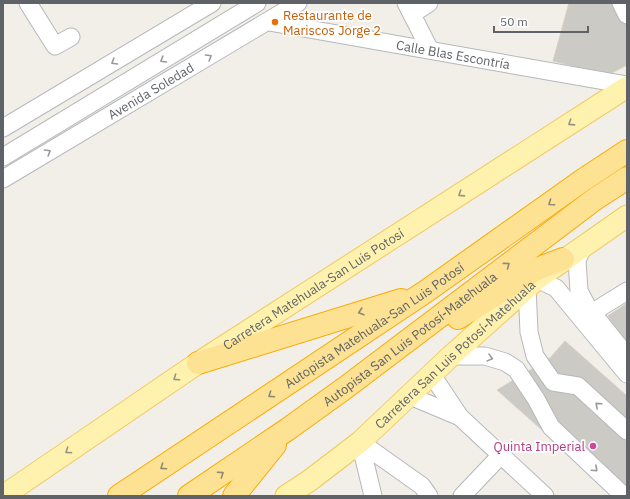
<svg xmlns="http://www.w3.org/2000/svg" width="630" height="499" viewBox="0 0 630 499" font-family="'IBM Plex Sans',sans-serif">
  <style>
    .building { fill: #cccac5; stroke: #d6d1c6 }
    .lines { fill: none; stroke-linecap: round; stroke-linejoin: round }
    .minor-casing { stroke: #b5b8bc; stroke-width: 19 }
    .major-casing { stroke: #f2c960; stroke-width: 23 }
    .highway-casing { stroke: #f9ab00; stroke-width: 24 }
    .minor { stroke: #fff; stroke-width: 17 }
    .major { stroke: #fff2af; stroke-width: 21 }
    .highway { stroke: #fde293; stroke-width: 22 }
    .oneway { stroke: #979a9d }
    .oneway2 { stroke: #979581 }
    .oneway3 { stroke: #8e8975 }
    .food-dot { fill: #e8710a; stroke: #fff; stroke-width: 1.5 }
    .hotel-dot { fill: #d1479c; stroke: #fff; stroke-width: 1.5 }
    .labels { text-anchor: middle; stroke-width: 3.5; stroke-linejoin: round; paint-order: stroke }
    .food-label { font-size: 13px; fill: #c56008; stroke: #fff; text-anchor: start }
    .street-label { font-size: 13px; fill: #5f6368; stroke: #fff }
    .hotel-label { font-size: 13px; fill: #b23c85; stroke: #fff; text-anchor: end }
  </style>
  <rect width="100%" height="100%" fill="#f1efe8"/>
  <g class="building">
    <polygon points="569,3 627,3 627,65 608,75 553,61"/>
    <polygon points="627,303 627,342 608,316"/>
    <polygon points="565,341 627,396 627,496 616,496 497,390 550,358"/>
  </g>
  <g class="lines">
    <g class="minor-casing">
      <g id="minor">
        <polyline points="28,3 55,46 71,37"/>
        <polyline points="406,3 430,50"/>
        <polyline points="621,3 627,15"/>
        <polyline points="412,14 429,3"/>
        <path id="s1" d="M269 22 627 85"/>
        <polyline points="3,128 212,3"/>
        <polyline points="3,157 257,3"/>
        <path id="s2" d="M3 179 298 3"/>
        <polyline points="584,245 577,260 579,291 587,306 627,356"/>
        <polyline points="537,279 556,288 627,374"/>
        <polyline points="527,287 529,332 535,356 553,382 578,386 627,431"/>
        <polyline points="593,312 627,291"/>
        <polyline points="451,356 485,356 505,362 516,369 536,399 551,427 624,496"/>
        <polyline points="432,375 460,417 545,496"/>
        <polyline points="410,396 460,417"/>
        <polyline points="360,442 422,486 429,496"/>
        <polyline points="360,442 373,496"/>
        <polyline points="462,496 500,456"/>
      </g>
    </g>
    <g class="major-casing">
      <g id="major">
        <path id="s3" d="M3 496 198 363 627 87"/>
        <path id="s4" d="M286 496 309 481 360 442 451 356 537 279 627 216"/>
      </g>
    </g>
    <g class="highway-casing">
      <g id="highway">
        <polyline points="458,318 537,269 563,259"/>
        <polyline points="198,363 401,300"/>
        <path id="s5" d="M119 496 425 292 583 180 627 151"/>
        <path id="s6" d="M189 496 288 429 345 388 595 199 627 178"/>
        <polyline points="234,496 275,445"/>
      </g>
    </g>
    <use href="#minor" class="minor"/>
    <use href="#major" class="major"/>
    <use href="#highway" class="highway"/>
  </g>
  <defs><path id="oneway-chevron" d="M-2-3.5L2.5 0L-2 3.5" fill="none" stroke-width="1.6" stroke-linecap="round" stroke-linejoin="round"/></defs>
  <g class="oneway">
    <use href="#oneway-chevron" transform="translate(209 57) rotate(-31)"/>
    <use href="#oneway-chevron" transform="translate(163 60) rotate(149)"/>
    <use href="#oneway-chevron" transform="translate(114 62) rotate(149)"/>
    <use href="#oneway-chevron" transform="translate(48 152) rotate(-31)"/>
    <use href="#oneway-chevron" transform="translate(490 358) rotate(15)"/>
    <use href="#oneway-chevron" transform="translate(598 405) rotate(-138)"/>
    <use href="#oneway-chevron" transform="translate(595 469) rotate(43)"/>
  </g>
  <g class="oneway2">
    <use href="#oneway-chevron" transform="translate(571 123) rotate(147)"/>
    <use href="#oneway-chevron" transform="translate(461 194) rotate(147)"/>
    <use href="#oneway-chevron" transform="translate(176 378) rotate(146)"/>
    <use href="#oneway-chevron" transform="translate(68 451) rotate(146)"/>
  </g>
  <g class="oneway3">
    <use href="#oneway-chevron" transform="translate(551 203) rotate(145)"/>
    <use href="#oneway-chevron" transform="translate(507 265) rotate(-37)"/>
    <use href="#oneway-chevron" transform="translate(361 312) rotate(163)"/>
    <use href="#oneway-chevron" transform="translate(271 395) rotate(146)"/>
    <use href="#oneway-chevron" transform="translate(163 467) rotate(146)"/>
    <use href="#oneway-chevron" transform="translate(221 474) rotate(-34)"/>
  </g>
  <circle class="food-dot" cx="275" cy="22" r="4"/>
  <circle class="hotel-dot" cx="593" cy="446" r="4"/>
  <g class="labels">
    <g class="food-label">
      <text x="283" y="20">Restaurante de<tspan x="283" dy="15">Mariscos Jorge 2</tspan></text>
    </g>
    <g class="street-label">
      <text dy="5" stroke="none"><textPath href="#s1" startOffset="187">Calle Blas Escontría</textPath></text>
      <text dy="5" stroke="none"><textPath href="#s2" startOffset="172">Avenida Soledad</textPath></text>
      <text dy="5" stroke="none"><textPath href="#s3" startOffset="373">Carretera Matehuala-San Luis Potosí</textPath></text>
      <text dy="5" stroke="none"><textPath href="#s5" startOffset="307">Autopista Matehuala-San Luis Potosí</textPath></text>
      <text dy="5" stroke="none"><textPath href="#s6" startOffset="271">Autopista San Luis Potosí-Matehuala</textPath></text>
      <text dy="5" stroke="none"><textPath href="#s4" startOffset="221">Carretera San Luis Potosí-Matehuala</textPath></text>
    </g>
    <g class="hotel-label">
      <text x="585" y="451">Quinta Imperial</text>
    </g>
  </g>
  <rect width="630" height="499" fill="none" stroke="#5f6368" stroke-width="8"/>
  <path d="M494 26v6h94v-6" fill="none" stroke="#5f6368" stroke-width="2"/>
  <text x="500" y="26" font-size="12" fill="#5f6368" stroke="#ffffff" stroke-width="3" paint-order="stroke">50 m</text>
</svg>
